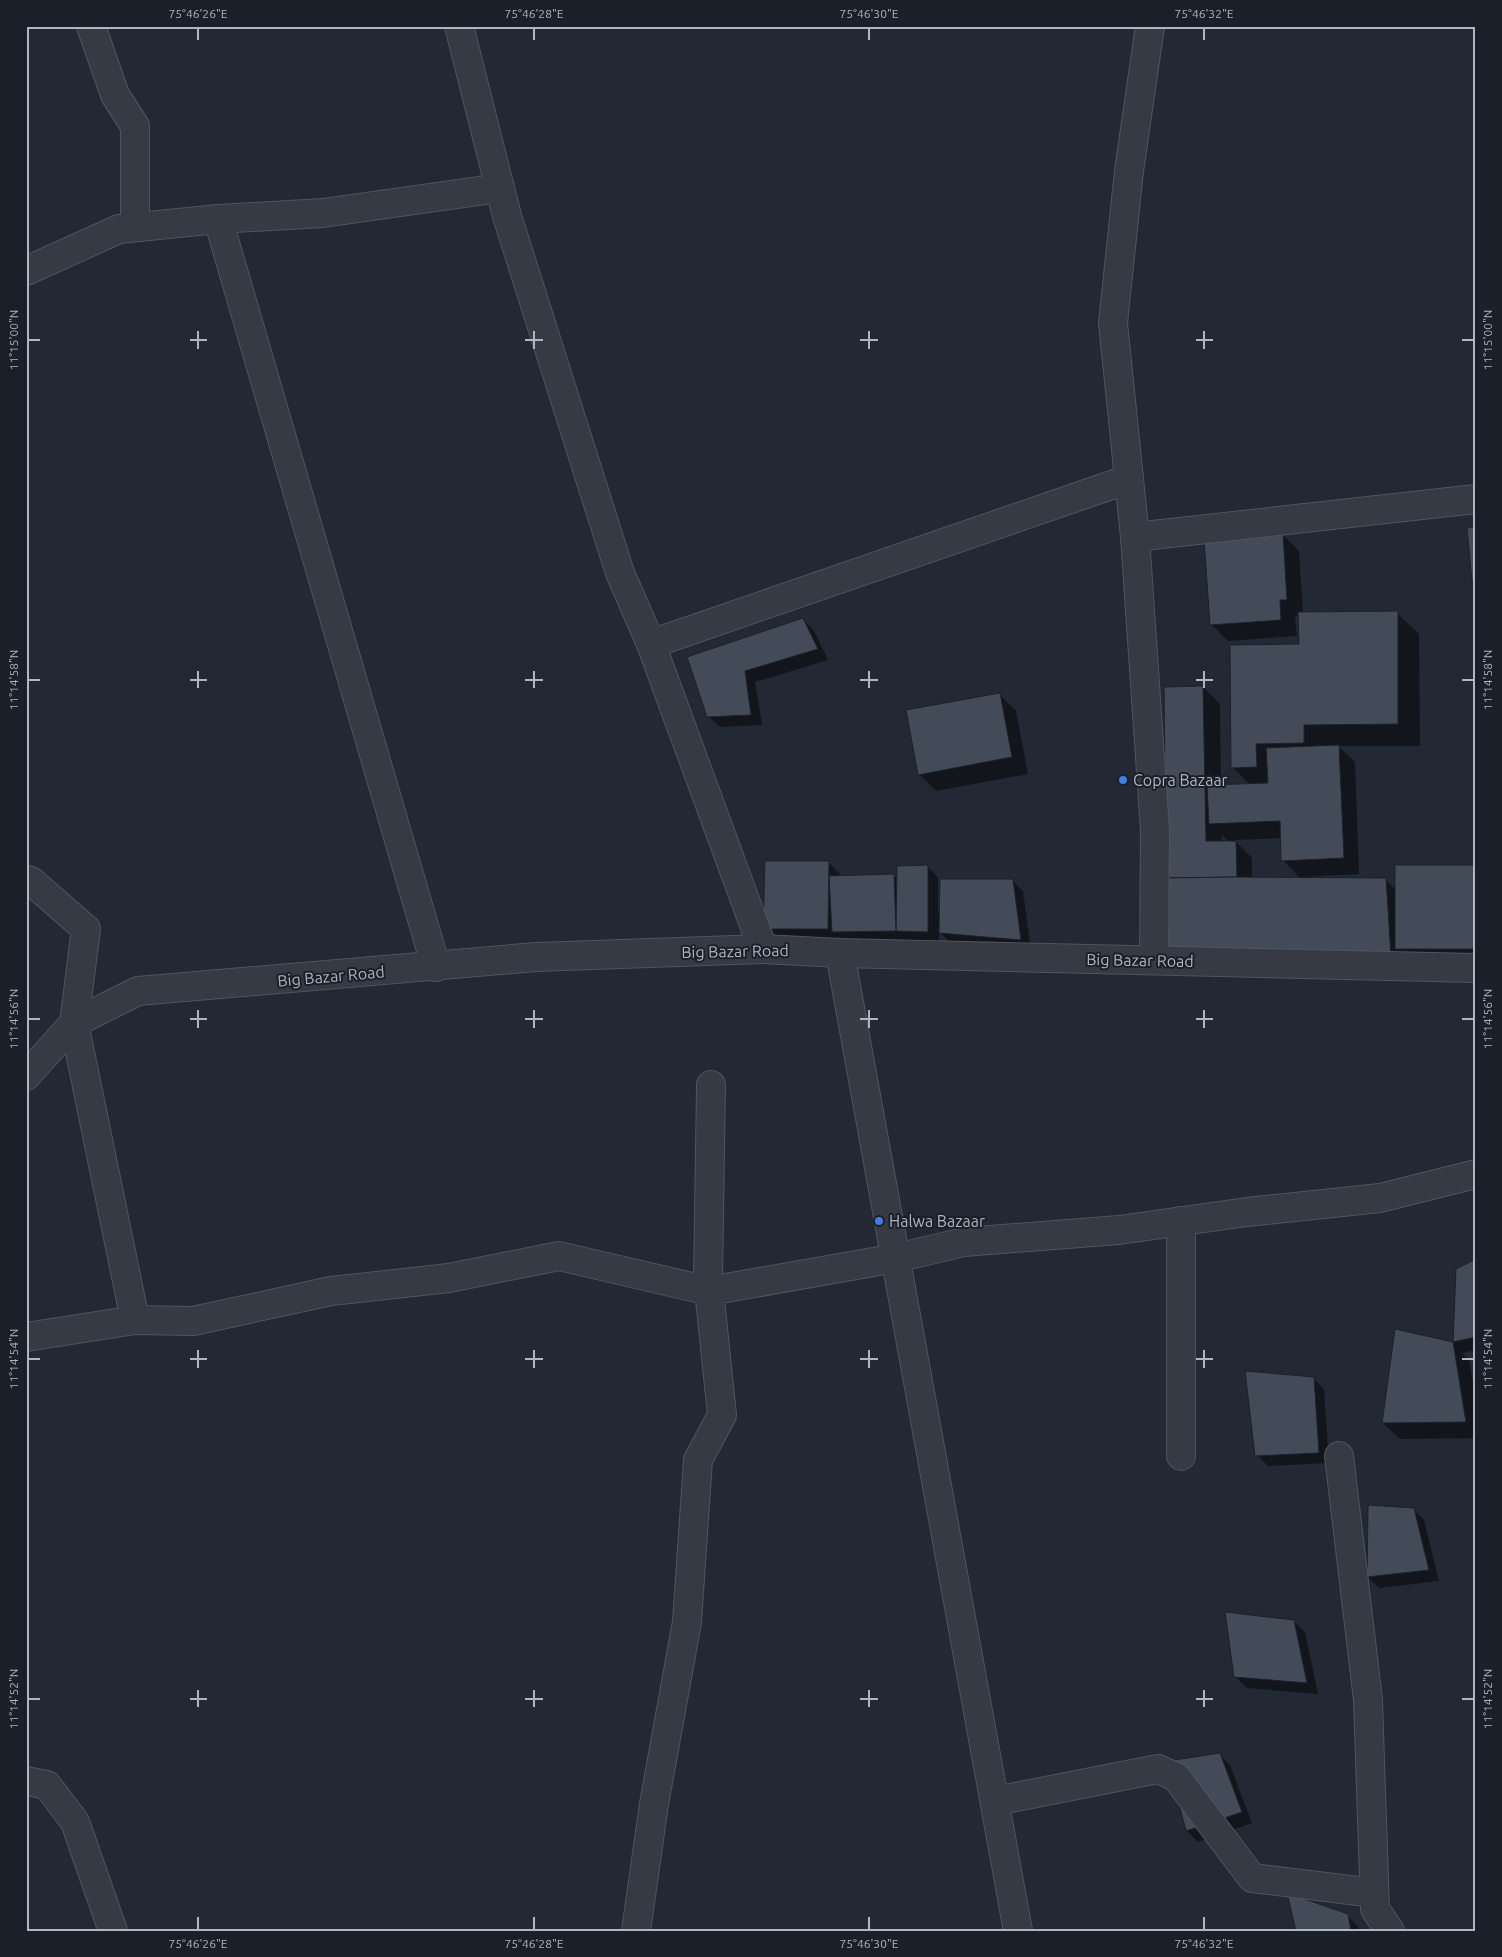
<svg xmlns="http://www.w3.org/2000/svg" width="1502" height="1957" viewBox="0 0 1502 1957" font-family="Ubuntu,sans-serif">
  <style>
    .shadow { fill: #0007; fill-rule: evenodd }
    .building { fill: #434b58; stroke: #1c212b }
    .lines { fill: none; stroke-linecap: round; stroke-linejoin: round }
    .minor-casing { stroke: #4f555f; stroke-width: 30 }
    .minor { stroke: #353a44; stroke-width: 28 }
    .ticks { fill: none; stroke: #afb5c1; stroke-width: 2 }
    .shop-dot { fill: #3f7fe0; stroke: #1a1f29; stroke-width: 2 }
    .labels { text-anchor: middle; stroke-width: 4; stroke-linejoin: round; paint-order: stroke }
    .poi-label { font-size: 16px; fill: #afb5c1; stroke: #1a1f29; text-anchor: start }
    .street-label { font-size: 16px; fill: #afb5c1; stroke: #1a1f29 }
    .neatline { fill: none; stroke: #afb5c1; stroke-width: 2 }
    .ticks-label { font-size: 12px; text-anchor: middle; fill: #afb5c1 }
  </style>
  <rect width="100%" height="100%" fill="#222834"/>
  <g class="shadow">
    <path d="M1282 534 1299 551 1303 613H1397L1419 634 1420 746H1338L1355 762 1359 874 1304 877V879H1385L1397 891 1476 866V965H1184L1203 687 1220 704 1221 786 1250 785 1232 767 1300 646V616H1295L1297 636 1228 641 1211 624ZM1222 835 1229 842H1222ZM1282 838 1283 860 1301 879H1252V858L1234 840Z"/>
    <polygon points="803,619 814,631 828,660 755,682 762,725 720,727 708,716 688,657"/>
    <polygon points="1000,695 1016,711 1028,774 936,791 919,774"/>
    <polygon points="829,863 840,874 840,877 894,876 898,879 927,866 938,877 938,913 1012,880 1023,891 1031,951 951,944 939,931 939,943 845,943 839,937 839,940 776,939 765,928"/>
    <polygon points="1476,1260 1476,1350 1462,1353 1469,1360 1476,1401 1476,1438 1400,1439 1383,1423 1396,1331 1454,1344 1458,1270"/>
    <polygon points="1313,1378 1324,1389 1329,1463 1268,1466 1257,1455"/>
    <polygon points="1369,1506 1413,1509 1424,1520 1439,1581 1379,1588 1368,1577"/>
    <polygon points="1293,1621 1305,1632 1318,1694 1247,1688 1235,1676"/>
    <polygon points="1219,1754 1230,1765 1252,1823 1198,1842 1187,1831"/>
    <polygon points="1347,1915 1358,1927 1359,1931 1298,1931"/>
  </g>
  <g class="building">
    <polygon points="1476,527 1476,582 1472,582 1467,528"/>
    <polygon points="1283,533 1287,600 1280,600 1281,620 1210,625 1204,539"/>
    <polygon points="1398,611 1398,724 1304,725 1304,743 1256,744 1257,767 1231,768 1230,645 1299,644 1298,612"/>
    <polygon points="803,618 818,649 745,671 751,715 707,717 687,657"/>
    <polygon points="1203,686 1206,841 1236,841 1237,877 1166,878 1164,687"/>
    <polygon points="1000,693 1012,757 918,775 906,710"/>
    <polygon points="1339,745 1344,858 1281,861 1280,821 1209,824 1207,785 1268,783 1266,748"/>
    <polygon points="765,861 829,861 828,929 763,929"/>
    <polygon points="928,865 928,932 896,931 897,866"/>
    <rect x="1395" y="865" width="81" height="84"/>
    <polygon points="894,874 896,931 832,932 829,876"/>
    <polygon points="1237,877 1386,878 1391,956 1166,949 1166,878"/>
    <polygon points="940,879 1013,879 1021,940 939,933"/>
    <polygon points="1476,1259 1476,1337 1453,1342 1456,1269"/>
    <polygon points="1395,1329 1453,1342 1466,1422 1382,1423"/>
    <polygon points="1245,1371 1314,1377 1319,1453 1255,1456"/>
    <polygon points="1368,1505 1414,1508 1429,1570 1367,1577"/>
    <polygon points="1225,1612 1294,1620 1307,1683 1234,1677"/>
    <polygon points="1220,1753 1242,1812 1186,1831 1168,1761"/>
    <polygon points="1287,1893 1348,1914 1351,1931 1296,1931"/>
  </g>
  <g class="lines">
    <g class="minor-casing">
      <g id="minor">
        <polyline points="91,26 115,95 135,126 135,227"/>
        <polyline points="459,26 507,216 620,573 651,644 763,949"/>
        <polyline points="1150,26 1129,171 1113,323 1135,537 1155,831 1154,960"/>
        <polyline points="218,219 436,967"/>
        <polyline points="26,271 119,229 218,219 323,213 500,188"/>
        <polyline points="1135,537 1476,499"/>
        <polyline points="651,644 1129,479"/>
        <polyline points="26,880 31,881 86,929 74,1023 135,1320"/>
        <polyline points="840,953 1018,1931"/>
        <polyline points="26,1076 74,1023 138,991 536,957 763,949 840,953 1476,968"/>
        <polyline points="1181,1221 1181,1456"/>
        <polyline points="26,1337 135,1320 193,1321 331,1291 449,1278 559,1256 709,1291 896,1258 964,1242 1119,1230 1247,1212 1380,1198 1476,1174"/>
        <polyline points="1339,1456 1368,1700 1375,1909 1390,1931"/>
        <polyline points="26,1781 47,1785 75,1822 113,1931"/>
        <polyline points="995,1801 1158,1769 1176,1777 1252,1878 1374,1893"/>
        <polyline points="636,1931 654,1804 687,1622 698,1460 722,1415 708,1280 711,1085"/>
      </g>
    </g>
    <use href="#minor" class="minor"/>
  </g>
  <path class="ticks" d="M198 28V40M534 28V40M869 28V40M1204 28V40M198 331V349M534 331V349M869 331V349M1204 331V349M28 340H40M190 340H207M525 340H543M860 340H878M1196 340H1213M1462 340H1474M198 671V688M534 671V688M869 671V688M1204 671V688M28 680H40M190 680H207M525 680H543M860 680H878M1196 680H1213M1462 680H1474M198 1010V1028M534 1010V1028M869 1010V1028M1204 1010V1028M28 1019H40M190 1019H207M525 1019H543M860 1019H878M1196 1019H1213M1462 1019H1474M198 1350V1368M534 1350V1368M869 1350V1368M1204 1350V1368M28 1359H40M190 1359H207M525 1359H543M860 1359H878M1196 1359H1213M1462 1359H1474M198 1690V1707M534 1690V1707M869 1690V1707M1204 1690V1707M28 1699H40M190 1699H207M525 1699H543M860 1699H878M1196 1699H1213M1462 1699H1474M198 1917V1930M534 1917V1930M869 1917V1930M1204 1917V1930"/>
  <g class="shop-dot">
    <circle cx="1123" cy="780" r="5"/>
    <circle cx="879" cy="1221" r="5"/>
  </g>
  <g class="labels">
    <g class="poi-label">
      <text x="1133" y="786">Copra Bazaar</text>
      <text x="889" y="1227">Halwa Bazaar</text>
    </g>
    <g class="street-label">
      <text transform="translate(735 951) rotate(-1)" y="6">Big Bazar Road</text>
      <text transform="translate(1140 960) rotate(1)" y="6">Big Bazar Road</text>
      <text transform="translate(331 976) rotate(-5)" y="6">Big Bazar Road</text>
    </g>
  </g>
  <rect width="1502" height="1957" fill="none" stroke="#1a1f29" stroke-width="55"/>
  <rect x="28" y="28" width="1446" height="1902" class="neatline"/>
  <g class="ticks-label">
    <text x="198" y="18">75°46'26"E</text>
    <text x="534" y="18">75°46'28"E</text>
    <text x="869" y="18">75°46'30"E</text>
    <text x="1204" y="18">75°46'32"E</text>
    <text transform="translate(14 340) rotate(-90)" y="4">11°15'00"N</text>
    <text transform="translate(1488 340) rotate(-90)" y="4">11°15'00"N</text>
    <text transform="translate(14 680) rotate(-90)" y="4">11°14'58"N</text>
    <text transform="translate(1488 680) rotate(-90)" y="4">11°14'58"N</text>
    <text transform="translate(14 1019) rotate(-90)" y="4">11°14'56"N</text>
    <text transform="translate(1488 1019) rotate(-90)" y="4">11°14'56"N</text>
    <text transform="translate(14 1359) rotate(-90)" y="4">11°14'54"N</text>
    <text transform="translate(1488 1359) rotate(-90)" y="4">11°14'54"N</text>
    <text transform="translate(14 1699) rotate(-90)" y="4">11°14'52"N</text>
    <text transform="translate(1488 1699) rotate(-90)" y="4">11°14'52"N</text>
    <text x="198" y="1948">75°46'26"E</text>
    <text x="534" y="1948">75°46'28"E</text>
    <text x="869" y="1948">75°46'30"E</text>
    <text x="1204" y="1948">75°46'32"E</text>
  </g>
</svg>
